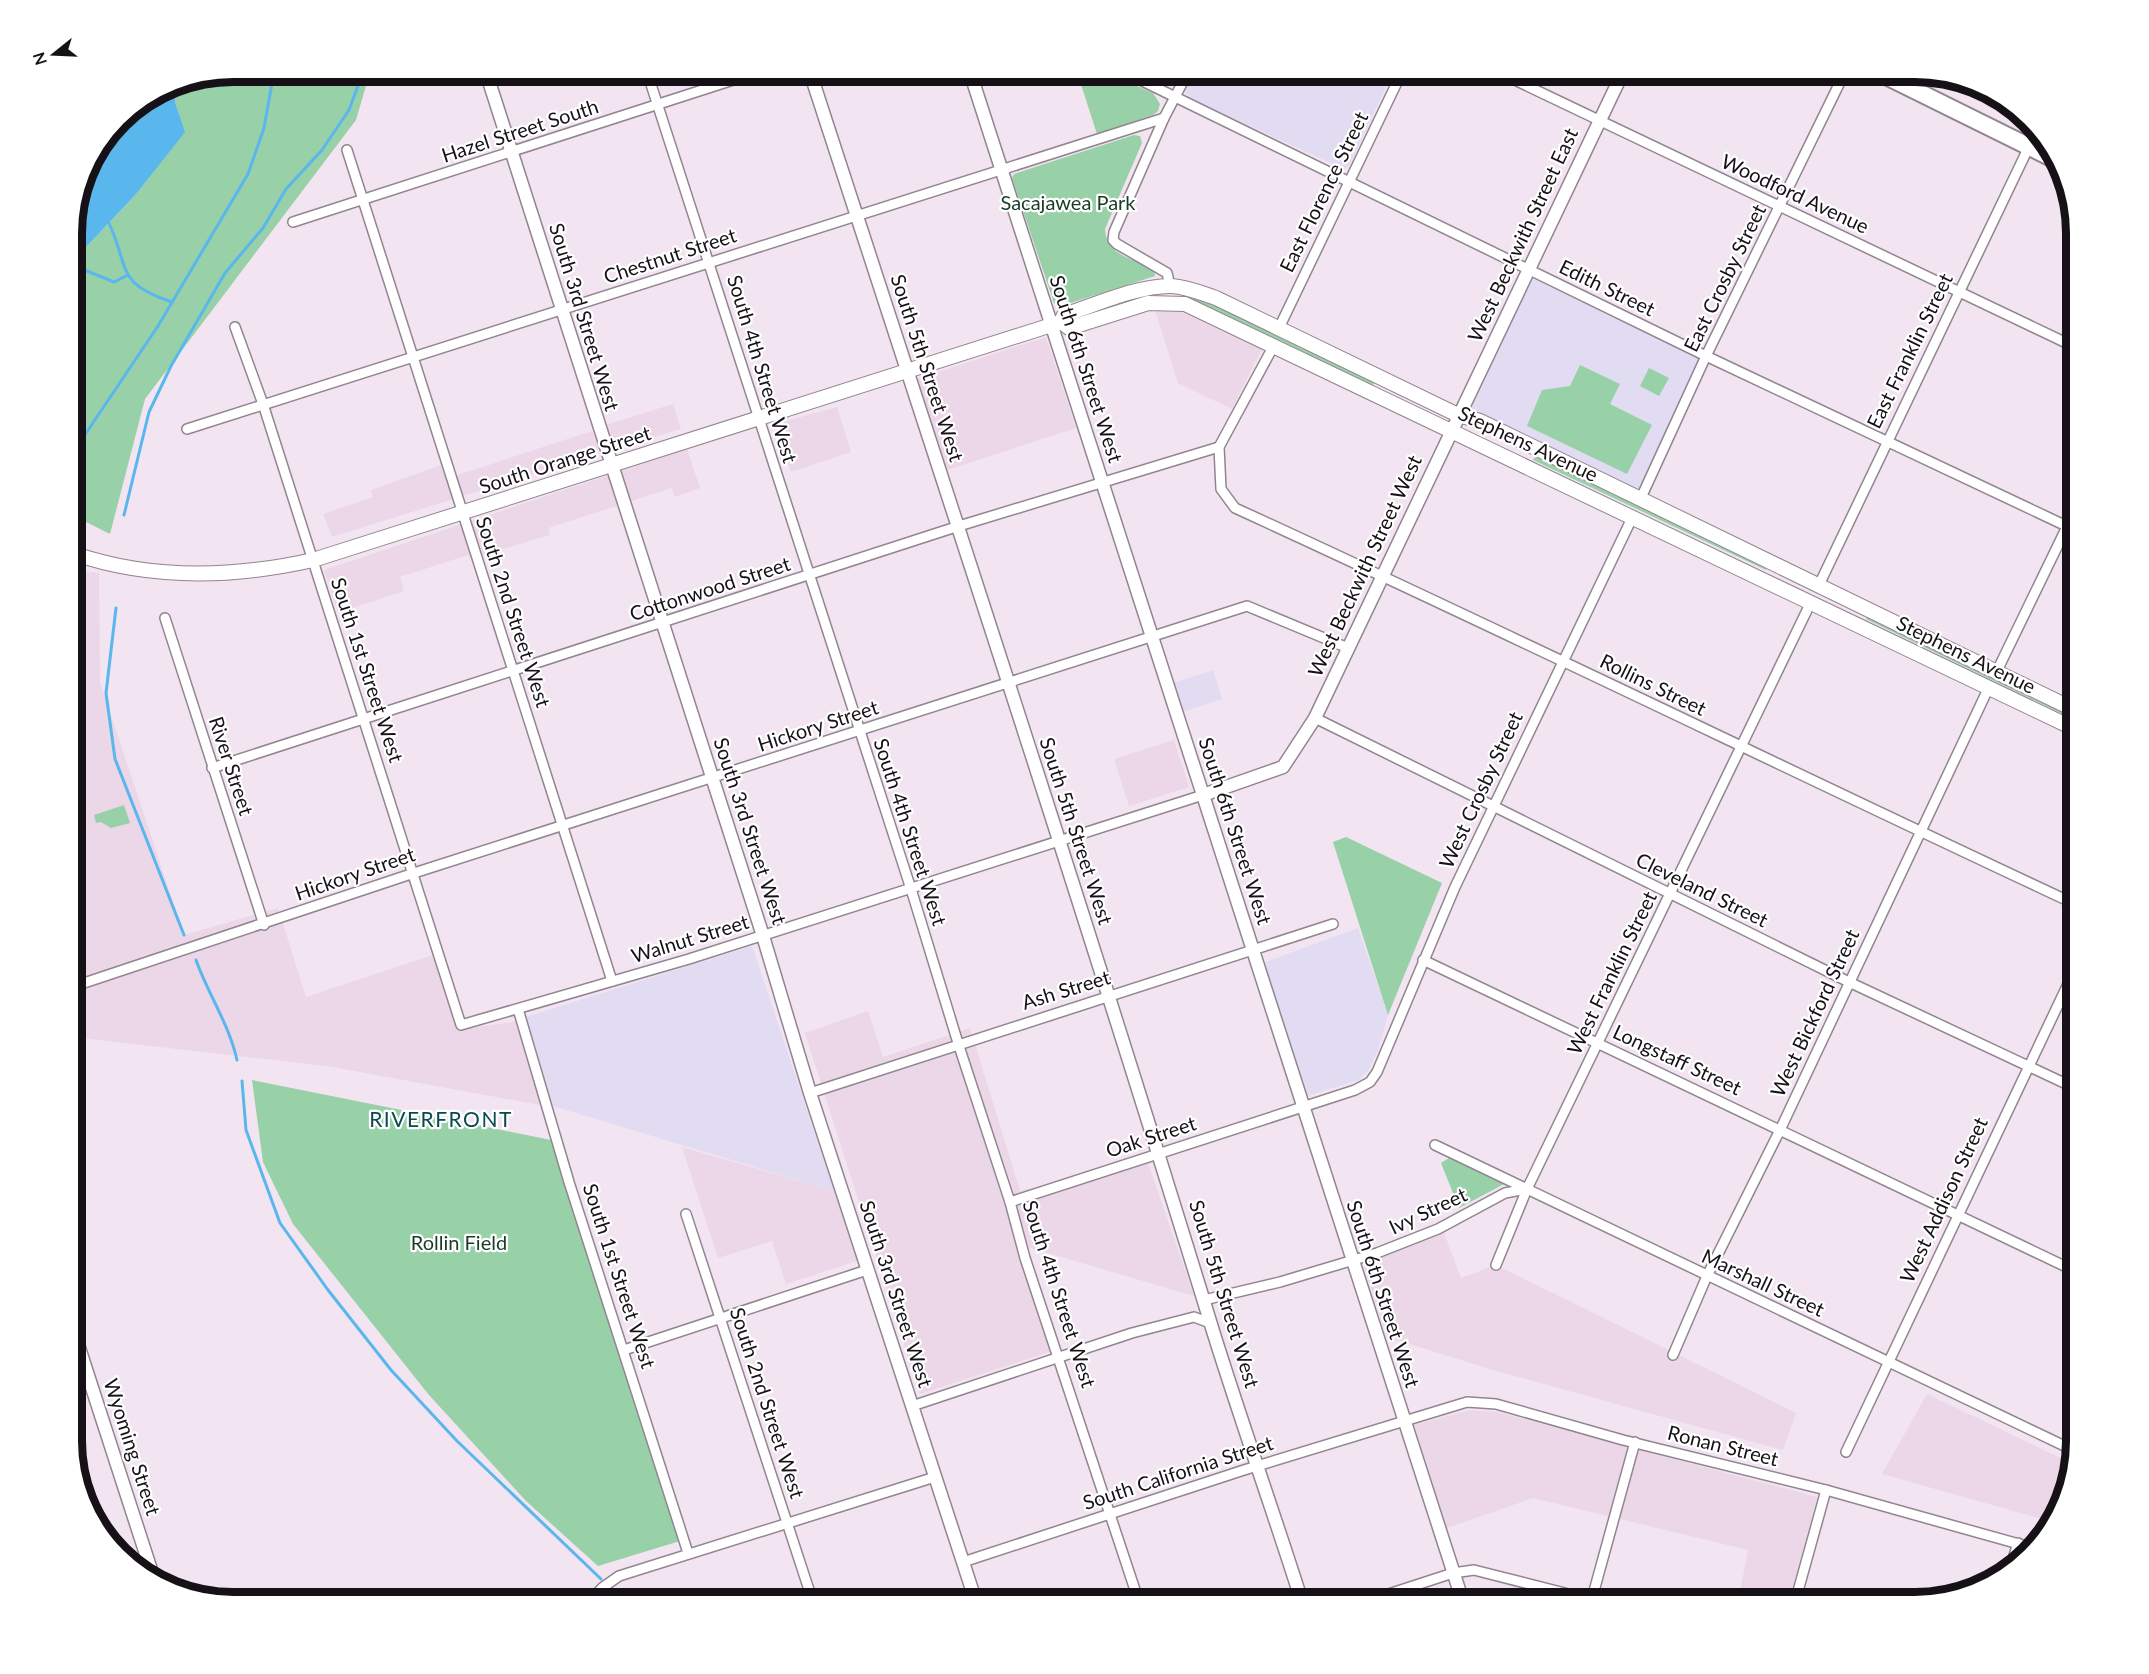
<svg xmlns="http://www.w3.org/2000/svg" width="2149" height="1674" viewBox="0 0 2149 1674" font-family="Lato,sans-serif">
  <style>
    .built { fill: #ebd7e8 }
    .education { fill: #e1dcf2 }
    .green { fill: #98d0a8 }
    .water { fill: #59b7ed }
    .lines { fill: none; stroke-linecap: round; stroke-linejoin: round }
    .stream { stroke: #59b7ed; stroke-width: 3 }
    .street-casing { stroke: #918590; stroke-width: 12 }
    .secondary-casing { stroke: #918590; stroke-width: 15 }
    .primary-casing { stroke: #918590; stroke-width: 16 }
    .highway-casing { stroke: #918590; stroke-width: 20 }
    .street { stroke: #fff; stroke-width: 9 }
    .secondary { stroke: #fff; stroke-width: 12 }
    .primary { stroke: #fff; stroke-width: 14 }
    .highway { stroke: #fff; stroke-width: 16 }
    .labels { text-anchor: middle; stroke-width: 4.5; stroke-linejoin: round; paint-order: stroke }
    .street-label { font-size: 20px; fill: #161116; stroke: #fff }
    .park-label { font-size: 20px; fill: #183c25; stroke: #fff }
    .neighbourhood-label { font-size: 21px; letter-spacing: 1.5px; fill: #094a4d; stroke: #fff }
    .rim { fill: none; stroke: #161116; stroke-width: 8 }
  </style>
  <rect width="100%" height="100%" fill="#f2e4f1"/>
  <g class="built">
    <polygon points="1180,303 1265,342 1232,409 1178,383 1153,304"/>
    <polygon points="1046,337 1076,428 944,471 914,380"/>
    <polygon points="673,404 681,429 610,450 603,426"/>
    <polygon points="837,407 851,452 791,472 775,424"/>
    <polygon points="592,431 598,447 597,454 332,537 323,514 373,497 371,490 447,463 452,477"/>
    <polygon points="687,449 700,488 675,497 672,488 548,528 550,535 470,559 468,555 400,577 404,591 338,613 324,570"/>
    <polygon points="72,571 99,573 100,682 184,935 278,908 306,997 433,955 456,1021 463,1029 518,1021 546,1106 327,1066 72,1037"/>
    <polygon points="1174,740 1189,787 1129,806 1114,759"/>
    <polygon points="868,1011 883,1057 970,1028 1020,1191 1147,1160 1194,1296 1017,1244 1052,1351 920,1394 805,1033"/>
    <polygon points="682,1147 834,1191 857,1261 786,1284 772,1241 718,1258"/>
    <polygon points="1444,1233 1461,1278 1496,1265 1796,1413 1783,1450 1493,1370 1387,1337 1364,1267 1372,1261"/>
    <polygon points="1927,1394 2071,1463 2075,1451 2068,1493 2053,1522 1882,1474"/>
    <polygon points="1470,1410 1497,1412 1817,1497 1789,1602 1738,1602 1748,1550 1533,1498 1447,1528 1414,1425"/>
  </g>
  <g class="education">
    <polygon points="1193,72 1393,72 1349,166 1344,169 1191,99 1184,91"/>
    <polygon points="1530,270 1706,356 1640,500 1458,415"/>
    <polygon points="1213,670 1222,699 1182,712 1173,683"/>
    <polygon points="1358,928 1388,1015 1378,1050 1368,1071 1358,1080 1307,1096 1263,963"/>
    <polygon points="752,946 834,1191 553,1106 526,1017"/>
  </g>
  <g class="green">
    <polygon points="233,72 370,72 356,120 145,399 110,534 72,515 72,262 137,193 184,132 175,102 175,84"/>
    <polygon points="1077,72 1105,72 1153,93 1160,104 1158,111 1153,115 1097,134"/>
    <path d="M1134 135 1140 136 1142 143 1105 229C1106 254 1131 259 1151 267L1154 269 1155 276 1058 307 1054 303 1012 178 1014 174Z"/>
    <polygon points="1197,297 1375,381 1372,387 1191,300"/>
    <polygon points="1580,365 1620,384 1610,404 1652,425 1627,474 1527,426 1542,390 1570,386"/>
    <polygon points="1649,368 1669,378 1659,396 1640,386"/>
    <polygon points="1535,457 1546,459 1766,566 1766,570 1533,460"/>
    <polygon points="1868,617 2077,713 2077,721 1866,619"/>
    <polygon points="124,805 130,823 111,828 101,822 96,823 94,815"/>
    <polygon points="1346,837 1442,883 1388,1015 1333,842"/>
    <polygon points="252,1080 551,1140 680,1541 598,1566 526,1501 429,1395 293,1224 263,1162"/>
    <polygon points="1449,1158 1504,1184 1459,1208 1441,1163"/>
  </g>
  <path class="water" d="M175 84V102L185 132 137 193 72 262C72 233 76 186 90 161 107 129 140 96 175 84Z"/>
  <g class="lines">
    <g class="stream">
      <path d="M109 223C130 269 115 283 172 302"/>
      <polyline points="72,262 87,271 114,282 126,276"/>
      <polyline points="72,454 158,326 248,174 264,128 274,72"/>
      <polyline points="124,515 149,412 171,366 225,273 263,228 286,189 322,150 349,110 363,72"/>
      <polyline points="116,608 106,693 115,759 184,935"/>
      <path d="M196 960C208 994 229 1024 237 1060"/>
      <polyline points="242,1081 246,1130 280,1223 328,1290 391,1370 457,1441 601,1579"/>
      <polyline points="613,1590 626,1602"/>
    </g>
    <g class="street-casing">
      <g id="street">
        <polyline points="647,72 911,889 958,1043 1010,1202 1025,1258 1139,1602"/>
        <polyline points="1124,72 1706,356 2077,531"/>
        <polyline points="1498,72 2077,348"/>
        <polyline points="347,150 612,981"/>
        <polyline points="293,222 758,72"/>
        <polyline points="1170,286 1167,273 1117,244 1113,240 1114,232 1164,118 1188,72"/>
        <polyline points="235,327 263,404 461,1025 689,959 1203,795"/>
        <polyline points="1279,328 1402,72"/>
        <path d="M1273 347 1219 447 1221 489 1235 508C1517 637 1796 774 2077 905"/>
        <polyline points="187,429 1164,118"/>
        <polyline points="1640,500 1706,356 1845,72"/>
        <polyline points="1818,587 2036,132"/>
        <polyline points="165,618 264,925"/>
        <polyline points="1996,673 2077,506"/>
        <polyline points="1315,718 1849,982 2077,1089"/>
        <polyline points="212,768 959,526 1219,447"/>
        <polyline points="1423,960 2077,1272"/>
        <polyline points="72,987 414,873 1247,606 1348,648"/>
        <polyline points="518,1009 569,1182 688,1553"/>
        <polyline points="810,1093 1333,924"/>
        <polyline points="1435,1145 2075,1451"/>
        <polyline points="1010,1202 1355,1090 1370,1082 1377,1072 1455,887 1633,516"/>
        <polyline points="686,1214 813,1602"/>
        <polyline points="1496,1265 1527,1189 1811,602"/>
        <polyline points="1204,1300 1280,1282 1377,1253 1438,1229 1505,1193 1527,1189"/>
        <polyline points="624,1350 867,1270"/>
        <polyline points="1673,1355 1707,1276 1780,1130 1989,687"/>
        <polyline points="912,1406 1132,1333 1194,1317 1210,1323"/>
        <polyline points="2065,1446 2077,1420"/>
        <polyline points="1846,1452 2077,965"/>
        <polyline points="963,1562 1244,1470 1467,1402 1496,1404 1623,1440 1826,1490 2033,1548"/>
        <polyline points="132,1565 148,1560"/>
        <polyline points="2011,1565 2018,1543"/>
        <polyline points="589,1602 602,1588 619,1576 935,1477"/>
        <polyline points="1364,1602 1453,1573 1474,1570 1600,1602"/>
        <polyline points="1591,1602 1635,1442"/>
        <polyline points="1795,1602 1826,1490"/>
      </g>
    </g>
    <g class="secondary-casing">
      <g id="secondary">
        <polyline points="486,72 763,936 810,1093 976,1602"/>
        <path d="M810 72C945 487 1081 901 1209 1318 1238 1413 1272 1507 1302 1602"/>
        <polyline points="970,72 1463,1602"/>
        <polyline points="1203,795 1283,767 1315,718 1623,72"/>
        <polyline points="72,1326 154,1579"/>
      </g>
    </g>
    <g class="primary-casing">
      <g id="primary">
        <path d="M1061 322 1064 315C1095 305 1139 285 1172 286 1187 287 1201 293 1216 298L1458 415 1480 421 2077 711"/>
        <polyline points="1061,322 1069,328 1148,303 1185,304 2077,730"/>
        <path d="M72 553C150 580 233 578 313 560L1061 322"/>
      </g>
    </g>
    <g class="highway-casing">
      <polyline id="highway" points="1878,72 2060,162"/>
    </g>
    <use href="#street" class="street"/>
    <use href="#secondary" class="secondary"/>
    <use href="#primary" class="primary"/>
    <use href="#highway" class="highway"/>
  </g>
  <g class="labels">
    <g class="street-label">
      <text transform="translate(520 131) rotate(-18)" y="7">Hazel Street South</text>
      <text transform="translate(1324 192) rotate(-64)" y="7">East Florence Street</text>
      <text transform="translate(1795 194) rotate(25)" y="7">Woodford Avenue</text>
      <text transform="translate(1523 235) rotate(-65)" y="7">West Beckwith Street East</text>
      <text transform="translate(670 256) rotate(-18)" y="7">Chestnut Street</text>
      <text transform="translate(1725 278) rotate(-64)" y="7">East Crosby Street</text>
      <text transform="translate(1607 288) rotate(26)" y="7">Edith Street</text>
      <text transform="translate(584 317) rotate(73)" y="7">South 3rd Street West</text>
      <text transform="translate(1910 351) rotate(-64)" y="7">East Franklin Street</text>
      <text transform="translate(927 368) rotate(72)" y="7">South 5th Street West</text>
      <text transform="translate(762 369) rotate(73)" y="7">South 4th Street West</text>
      <text transform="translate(1086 369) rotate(72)" y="7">South 6th Street West</text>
      <text transform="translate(1528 444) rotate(25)" y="7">Stephens Avenue</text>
      <text transform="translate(565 460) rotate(-18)" y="7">South Orange Street</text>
      <text transform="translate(1365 566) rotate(-65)" y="7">West Beckwith Street West</text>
      <text transform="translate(710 589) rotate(-18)" y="7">Cottonwood Street</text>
      <text transform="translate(513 612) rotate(72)" y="7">South 2nd Street West</text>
      <text transform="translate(1966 655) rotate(26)" y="7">Stephens Avenue</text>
      <text transform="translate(367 670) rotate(72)" y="7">South 1st Street West</text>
      <text transform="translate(1653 685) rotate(26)" y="7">Rollins Street</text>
      <text transform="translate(818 726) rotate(-18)" y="7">Hickory Street</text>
      <text transform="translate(231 766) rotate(72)" y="7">River Street</text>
      <text transform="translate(1481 790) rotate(-65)" y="7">West Crosby Street</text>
      <text transform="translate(750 831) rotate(72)" y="7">South 3rd Street West</text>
      <text transform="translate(1076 831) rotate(72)" y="7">South 5th Street West</text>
      <text transform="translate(1235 831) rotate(72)" y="7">South 6th Street West</text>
      <text transform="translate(910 832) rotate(72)" y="7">South 4th Street West</text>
      <text transform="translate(355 874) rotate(-19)" y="7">Hickory Street</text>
      <text transform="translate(1702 890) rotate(26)" y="7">Cleveland Street</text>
      <text transform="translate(690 939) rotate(-17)" y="7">Walnut Street</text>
      <text transform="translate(1612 973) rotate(-64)" y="7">West Franklin Street</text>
      <text transform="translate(1066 990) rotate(-17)" y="7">Ash Street</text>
      <text transform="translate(1815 1013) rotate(-65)" y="7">West Bickford Street</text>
      <text transform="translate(1677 1060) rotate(25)" y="7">Longstaff Street</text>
      <text transform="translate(1151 1137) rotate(-18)" y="7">Oak Street</text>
      <text transform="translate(1944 1200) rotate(-65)" y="7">West Addison Street</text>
      <text transform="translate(1428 1211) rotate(-25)" y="7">Ivy Street</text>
      <text transform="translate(619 1276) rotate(72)" y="7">South 1st Street West</text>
      <text transform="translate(1763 1283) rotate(25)" y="7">Marshall Street</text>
      <text transform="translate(896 1294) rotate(72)" y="7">South 3rd Street West</text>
      <text transform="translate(1059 1294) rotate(72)" y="7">South 4th Street West</text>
      <text transform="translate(1224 1294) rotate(73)" y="7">South 5th Street West</text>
      <text transform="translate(1383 1294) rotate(72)" y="7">South 6th Street West</text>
      <text transform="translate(767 1403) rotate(72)" y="7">South 2nd Street West</text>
      <text transform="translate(1723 1446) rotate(14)" y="7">Ronan Street</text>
      <text transform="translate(132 1447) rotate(72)" y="7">Wyoming Street</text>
      <text transform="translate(1178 1473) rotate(-18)" y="7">South California Street</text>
    </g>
    <g class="park-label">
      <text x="1068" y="210">Sacajawea Park</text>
      <text x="459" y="1250">Rollin Field</text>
    </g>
    <g class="neighbourhood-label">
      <text x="441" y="1127">RIVERFRONT</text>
    </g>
  </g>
  <path d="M0 0H2149V1674H0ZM233 82H1915A151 151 0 0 1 2066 233V1441A151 151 0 0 1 1915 1592H233A151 151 0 0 1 82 1441V233A151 151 0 0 1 233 82Z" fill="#fff" fill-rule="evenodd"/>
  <path class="rim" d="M233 82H1915A151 151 0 0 1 2066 233V1441A151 151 0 0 1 1915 1592H233A151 151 0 0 1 82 1441V233A151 151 0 0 1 233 82Z"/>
  <g transform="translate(54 54) rotate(252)" stroke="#ffffff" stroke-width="4.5" paint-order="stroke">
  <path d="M0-4.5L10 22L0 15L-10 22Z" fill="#161116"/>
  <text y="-9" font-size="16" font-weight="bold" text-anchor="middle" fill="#161116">N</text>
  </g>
</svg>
